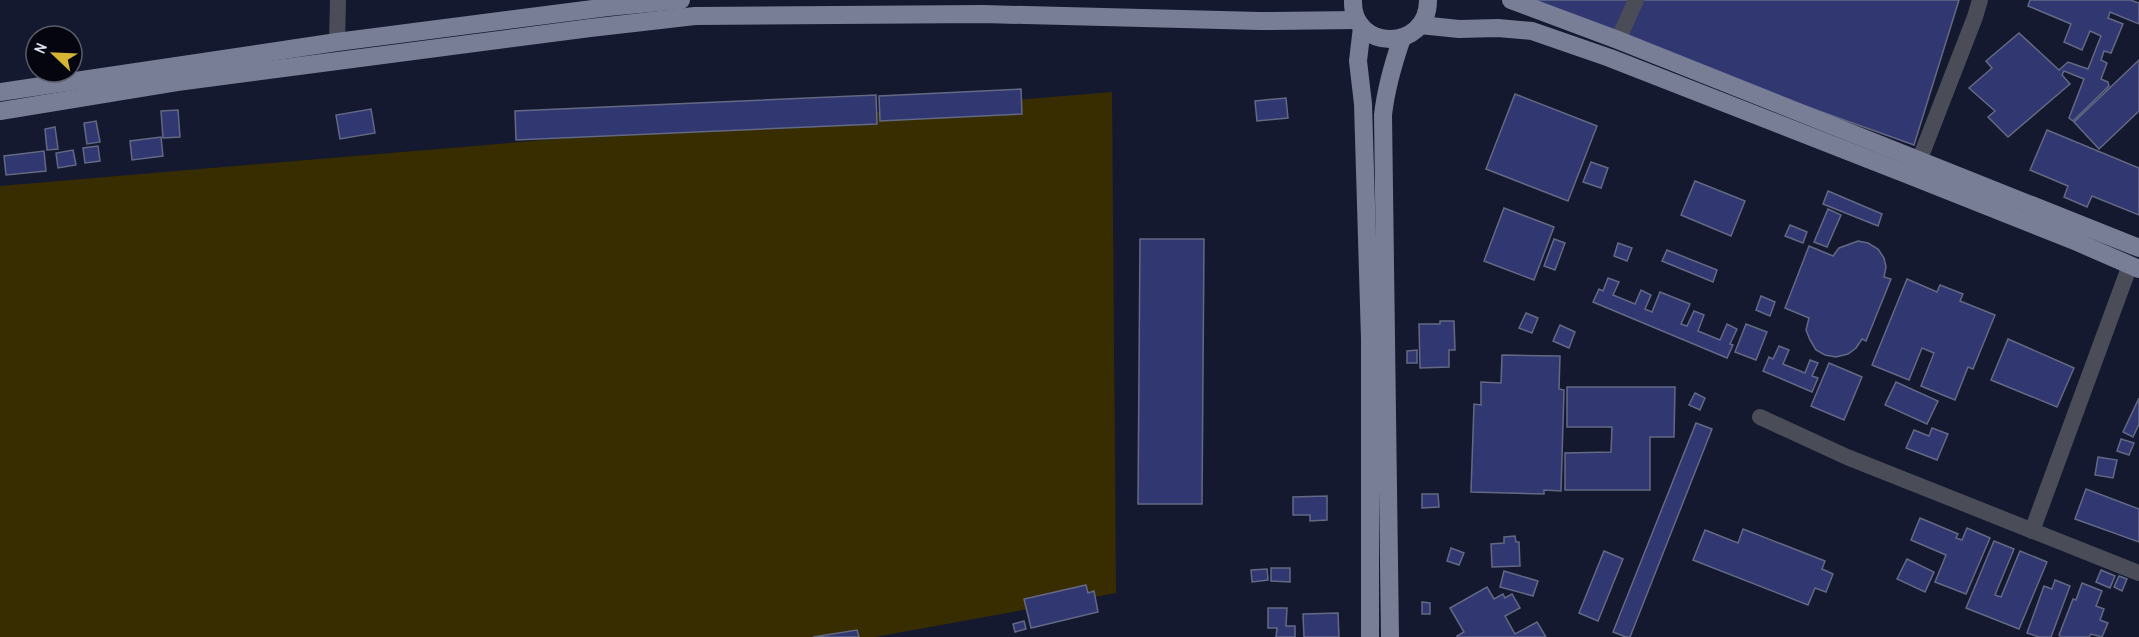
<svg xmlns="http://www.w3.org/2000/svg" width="2139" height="637" viewBox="0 0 2139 637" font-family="'Archivo Narrow',sans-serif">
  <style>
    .green { fill: #382d00 }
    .building { fill: #313771; stroke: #636984; stroke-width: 1.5 }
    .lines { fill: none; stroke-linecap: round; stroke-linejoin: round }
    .minor { stroke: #4a4d58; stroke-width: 16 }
    .major { stroke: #797e97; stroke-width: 18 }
  </style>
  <rect width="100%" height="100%" fill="#15192f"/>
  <polygon class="green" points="1112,92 1116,593 875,637 0,637 0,186"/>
  <g class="building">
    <polygon points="1509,0 1959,0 1914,145"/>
    <polygon points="2030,0 2130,0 2139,3 2139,24 2110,12 2108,18 2123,24 2111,53 2104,51 2101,60 2107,63 2101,79 2108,82 2109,86 2073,121 2069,118 2084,79 2064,71 2062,75 2070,84 2008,137 1988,117 1995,111 1969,88 1992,68 1986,61 2019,33 2059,70 2068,62 2088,69 2101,36 2090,31 2082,50 2064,42 2071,24 2028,6"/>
    <polygon points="2139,60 2139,111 2099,149 2074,122"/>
    <polygon points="1021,89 1022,114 880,121 879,96"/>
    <polygon points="1515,94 1597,126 1568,201 1486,169"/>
    <polygon points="876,95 877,124 516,140 515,111"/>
    <polygon points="1286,98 1288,118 1257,121 1255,101"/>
    <polygon points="371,109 375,133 340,139 336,115"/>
    <polygon points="178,110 180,137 163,138 161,111"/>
    <polygon points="96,121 100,142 87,144 84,123"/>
    <polygon points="55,127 58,149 47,150 45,129"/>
    <polygon points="2047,130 2139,168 2139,215 2092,196 2087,207 2064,197 2068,186 2030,170"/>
    <polygon points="161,137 163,156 132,160 130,141"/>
    <polygon points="98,146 100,161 85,163 83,148"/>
    <polygon points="73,150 76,165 58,168 56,153"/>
    <polygon points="44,151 46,171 6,175 4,156"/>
    <polygon points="1591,162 1608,168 1601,188 1583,182"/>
    <polygon points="1695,181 1745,201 1731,236 1681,215"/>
    <polygon points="1828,191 1882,214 1878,226 1823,204"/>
    <polygon points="1504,208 1554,227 1534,280 1484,261"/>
    <polygon points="1828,209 1841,215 1827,247 1814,242"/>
    <polygon points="1790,225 1807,232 1803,243 1785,236"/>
    <polygon points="1140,239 1204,239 1202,504 1138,504"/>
    <polygon points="1554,239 1565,243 1555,270 1544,266"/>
    <polygon points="1858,241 1868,243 1878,249 1884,258 1886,267 1884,277 1891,279 1866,341 1862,339 1856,348 1848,354 1836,357 1825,355 1816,350 1810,340 1806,330 1809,318 1785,308 1809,246 1833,256 1839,248"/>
    <polygon points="1618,243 1632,248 1627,261 1614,256"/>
    <polygon points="1667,250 1717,270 1713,282 1662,261"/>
    <polygon points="1608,278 1619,282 1613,295 1635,304 1641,290 1651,295 1645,309 1652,312 1660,292 1690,304 1681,324 1687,326 1694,311 1704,315 1698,331 1720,340 1727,324 1737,329 1730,344 1733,345 1727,358 1593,302 1599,289 1603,291"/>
    <polygon points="1907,279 1937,292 1940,285 1963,294 1960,301 1995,315 1973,369 1968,367 1955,400 1921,386 1934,353 1922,348 1909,380 1872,365"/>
    <polygon points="1761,296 1775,302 1770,316 1756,310"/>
    <polygon points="1526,313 1538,318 1532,333 1519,328"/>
    <polygon points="1440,321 1454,321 1455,350 1449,350 1449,367 1420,368 1419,324 1440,324"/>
    <polygon points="1746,324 1767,332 1756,360 1735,352"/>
    <polygon points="1560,325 1575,332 1569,348 1553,341"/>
    <polygon points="2008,339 2074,368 2057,407 1991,380"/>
    <polygon points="1779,346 1789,350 1783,364 1805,373 1810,360 1818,363 1812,376 1818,378 1812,392 1763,371 1769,357 1773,359"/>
    <polygon points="1417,350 1417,363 1407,363 1407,351"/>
    <polygon points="1502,355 1560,356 1559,389 1564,390 1561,491 1544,490 1544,494 1471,492 1474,404 1481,405 1481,382 1501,383"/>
    <polygon points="1829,363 1862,377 1844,420 1811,406"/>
    <polygon points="1896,382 1938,401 1927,424 1885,405"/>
    <polygon points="1567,387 1675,387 1674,437 1650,437 1650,490 1565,490 1565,453 1611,452 1612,427 1567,427"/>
    <polygon points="1695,393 1705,398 1700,410 1689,405"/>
    <polygon points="2139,398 2139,424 2133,437 2123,432"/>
    <polygon points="1696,423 1712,429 1630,637 1626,637 1613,632"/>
    <polygon points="1932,428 1948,434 1937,460 1906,448 1914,430 1929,436"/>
    <polygon points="2121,439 2134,443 2129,455 2117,451"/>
    <polygon points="2098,457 2117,460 2113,478 2095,475"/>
    <polygon points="2086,489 2139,509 2139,542 2075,519"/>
    <polygon points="1422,494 1438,494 1439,507 1422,508"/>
    <polygon points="1327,496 1327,520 1310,521 1310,515 1293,515 1293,497"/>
    <polygon points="1920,518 1958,534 1956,538 1962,540 1967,528 1990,538 1966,594 1935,582 1946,555 1911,540"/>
    <polygon points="1743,529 1825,561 1822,569 1833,574 1826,592 1815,588 1808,605 1693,560 1705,530 1738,543"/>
    <polygon points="1515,536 1516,542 1519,542 1520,566 1492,567 1491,544 1504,543 1504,537"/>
    <polygon points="1994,541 2014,549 1995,595 2001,597 2020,551 2047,562 2019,629 1966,608"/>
    <polygon points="1451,548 1464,553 1459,565 1447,561"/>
    <polygon points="1604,551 1623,559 1598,621 1579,613"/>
    <polygon points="1907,559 1934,572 1925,592 1897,579"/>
    <polygon points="1271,568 1290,568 1290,582 1271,581"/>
    <polygon points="1267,569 1268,580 1252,582 1251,570"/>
    <polygon points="2101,570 2115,576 2110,588 2096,582"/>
    <polygon points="1504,571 1538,581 1533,596 1500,587"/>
    <polygon points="2119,576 2127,579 2122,591 2114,587"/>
    <polygon points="2055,580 2070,586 2051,637 2039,637 2027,633 2044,586 2052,589"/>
    <polygon points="2082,583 2102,591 2096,606 2104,609 2100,620 2108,623 2102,637 2091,634 2089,637 2061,637 2059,635 2073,599 2076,600"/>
    <polygon points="1086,585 1088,593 1094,591 1098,612 1031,628 1024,599"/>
    <polygon points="1487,587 1494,599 1503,594 1505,598 1512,594 1520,608 1505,616 1515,634 1537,622 1546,637 1458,637 1457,636 1464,632 1450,608"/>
    <polygon points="1422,602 1430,603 1430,614 1422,614"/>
    <polygon points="1268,608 1287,608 1286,626 1295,626 1295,637 1276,637 1277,628 1268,628"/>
    <polygon points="1338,613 1339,637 1304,637 1303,614"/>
    <polygon points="1024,621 1026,629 1015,632 1013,624"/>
    <polygon points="857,630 859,637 813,637"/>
  </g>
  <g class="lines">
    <g class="minor">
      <polyline points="1618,40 1636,0"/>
      <polyline points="337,42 338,0"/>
      <polyline points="1919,161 1975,17 1980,0"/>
      <polyline points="1760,417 1847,457 2139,573"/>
      <polyline points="2032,531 2130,265"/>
    </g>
    <g class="major">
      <path d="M1353 0C1351 51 1428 53 1428 0"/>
      <polyline points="1511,0 1618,40 2139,248"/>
      <polyline points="1420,25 1459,29 1498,28 1532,31 1610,58 1909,175 2077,242 2139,269"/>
      <polyline points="1362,27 1358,61 1363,104 1370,339 1370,637"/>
      <polyline points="0,92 337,42 608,7 681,0"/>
      <polyline points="0,111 177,82 590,28 695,16 983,14 1260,21 1357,20"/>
      <path d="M1390 637 1383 115C1386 88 1393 64 1402 38"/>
    </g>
  </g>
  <g transform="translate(54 54) rotate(293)"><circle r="28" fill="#04050e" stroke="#5a5c68" stroke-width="1.5"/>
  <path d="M0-4.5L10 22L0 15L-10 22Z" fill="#d6b534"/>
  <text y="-9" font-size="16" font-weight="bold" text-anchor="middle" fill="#dbdfee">N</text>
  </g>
</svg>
